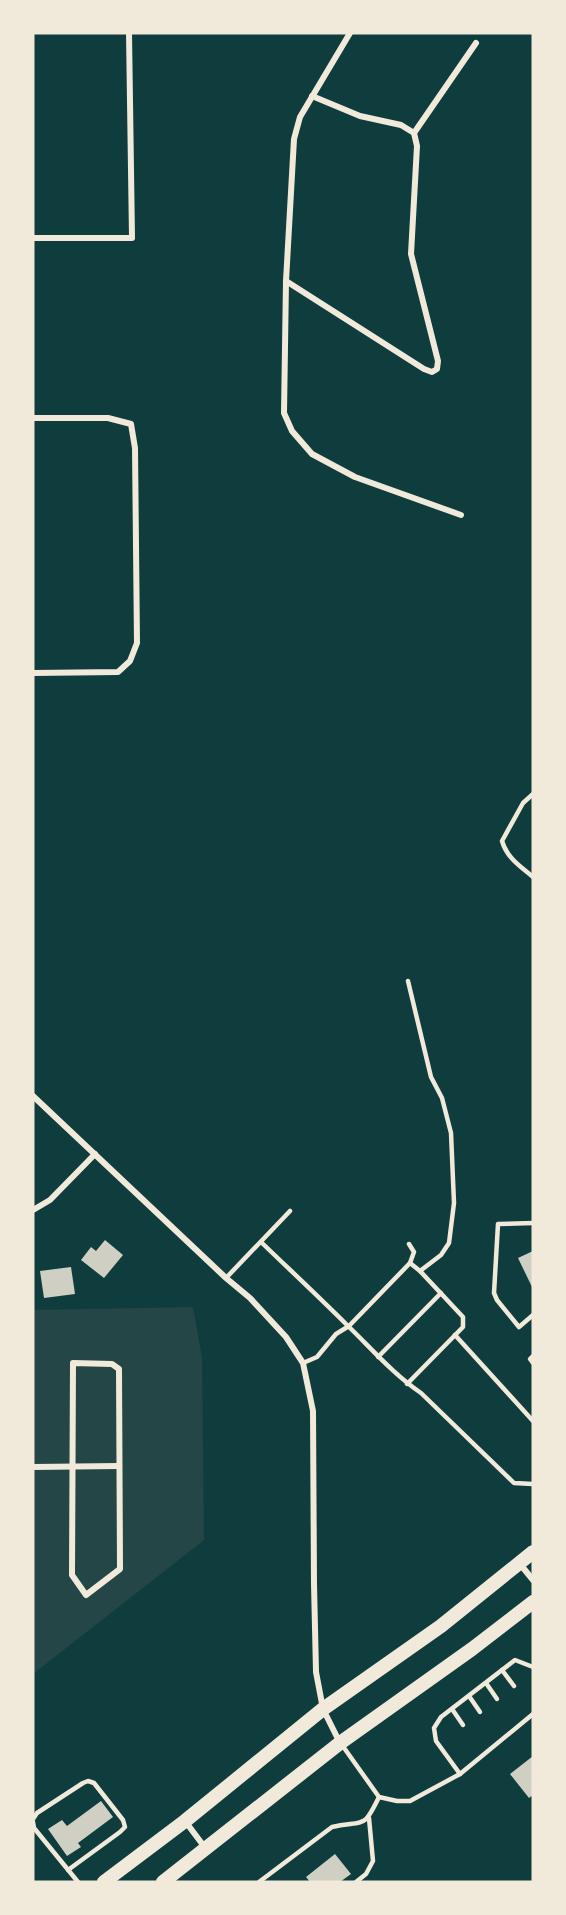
<svg xmlns="http://www.w3.org/2000/svg" width="566" height="1915" viewBox="0 0 566 1915" font-family="'Titillium Web',sans-serif">
  <style>
    .green { fill: #244646 }
    .building { fill: #cfcfc3 }
    .lines { fill: none; stroke-linecap: round; stroke-linejoin: round }
    .service { stroke: #f1e9da; stroke-width: 4.5 }
    .minor { stroke: #f1e9da; stroke-width: 6 }
    .primary { stroke: #f1e9da; stroke-width: 14 }
  </style>
  <rect width="100%" height="100%" fill="#0f3d3e"/>
  <polygon class="green" points="193,1307 202,1358 204,1540 33,1674 33,1310"/>
  <g class="building">
    <polygon points="105,1240 123,1255 104,1278 81,1260 91,1247 96,1251"/>
    <polygon points="533,1251 533,1289 518,1258"/>
    <polygon points="71,1267 75,1294 44,1298 40,1271"/>
    <polygon points="533,1756 533,1795 529,1798 510,1774"/>
    <polygon points="101,1801 113,1817 78,1843 81,1847 67,1856 48,1829 62,1820 67,1826"/>
    <polygon points="335,1854 351,1874 340,1882 310,1882 306,1877"/>
  </g>
  <g class="lines">
    <g class="service">
      <path d="M533 794 523 803 502 841C507 858 520 866 533 877"/>
      <polyline points="408,981 431,1077 442,1098 451,1133 454,1203 449,1243 441,1255 420,1271"/>
      <polyline points="533,1223 498,1224 494,1293 497,1300 519,1327 533,1315"/>
      <path d="M261 1242C290 1270 319 1297 347 1325 371 1348 393 1374 421 1393L514 1483 533 1484"/>
      <polyline points="226,1278 290,1211"/>
      <polyline points="455,1335 533,1421"/>
      <polyline points="533,1356 530,1359 533,1363"/>
      <polyline points="378,1357 441,1293"/>
      <polyline points="303,1363 317,1357 336,1334 349,1326 410,1263 414,1252 409,1244"/>
      <polyline points="407,1384 463,1327 463,1317 420,1271 410,1263"/>
      <polyline points="502,1670 514,1686"/>
      <polyline points="486,1683 497,1699"/>
      <polyline points="469,1696 480,1712"/>
      <polyline points="452,1709 463,1725"/>
      <polyline points="342,1745 379,1797 397,1801 410,1801 460,1774 436,1741 434,1728 441,1717 515,1660 533,1667"/>
      <polyline points="460,1774 533,1714"/>
      <polyline points="33,1819 37,1813 83,1783 88,1781 94,1783 123,1820 125,1827 120,1832 68,1870"/>
      <polyline points="33,1822 34,1828 78,1882"/>
      <path d="M259 1882 332 1827C365 1820 363 1830 379 1797"/>
      <polyline points="356,1882 366,1874 373,1861 369,1818"/>
    </g>
    <g class="minor">
      <polyline points="350,33 300,117 294,139 286,281 284,413 292,431 312,454 355,477 461,515"/>
      <polyline points="414,133 476,43"/>
      <polyline points="33,238 132,238 129,33"/>
      <polyline points="286,281 424,369 432,372 437,369 438,361 411,254 417,146 414,133 401,125 360,116 312,96"/>
      <polyline points="33,418 108,418 131,424 135,448 137,643 130,661 118,672 33,673"/>
      <polyline points="33,1096 226,1278 250,1298 286,1337 303,1363 313,1411 314,1584 316,1672 323,1709 340,1743"/>
      <polyline points="33,1210 50,1200 95,1154"/>
      <polygon points="73,1363 112,1364 119,1369 120,1569 86,1595 72,1575"/>
      <polyline points="33,1467 118,1466"/>
      <polyline points="520,1564 533,1580"/>
      <polyline points="185,1821 206,1849"/>
    </g>
    <g class="primary">
      <polyline points="104,1882 185,1821 323,1709 441,1626 533,1552"/>
      <polyline points="163,1882 340,1743 472,1649 533,1602"/>
    </g>
  </g>
  <rect width="566" height="1915" fill="none" stroke="#f1e9da" stroke-width="69"/>
</svg>
